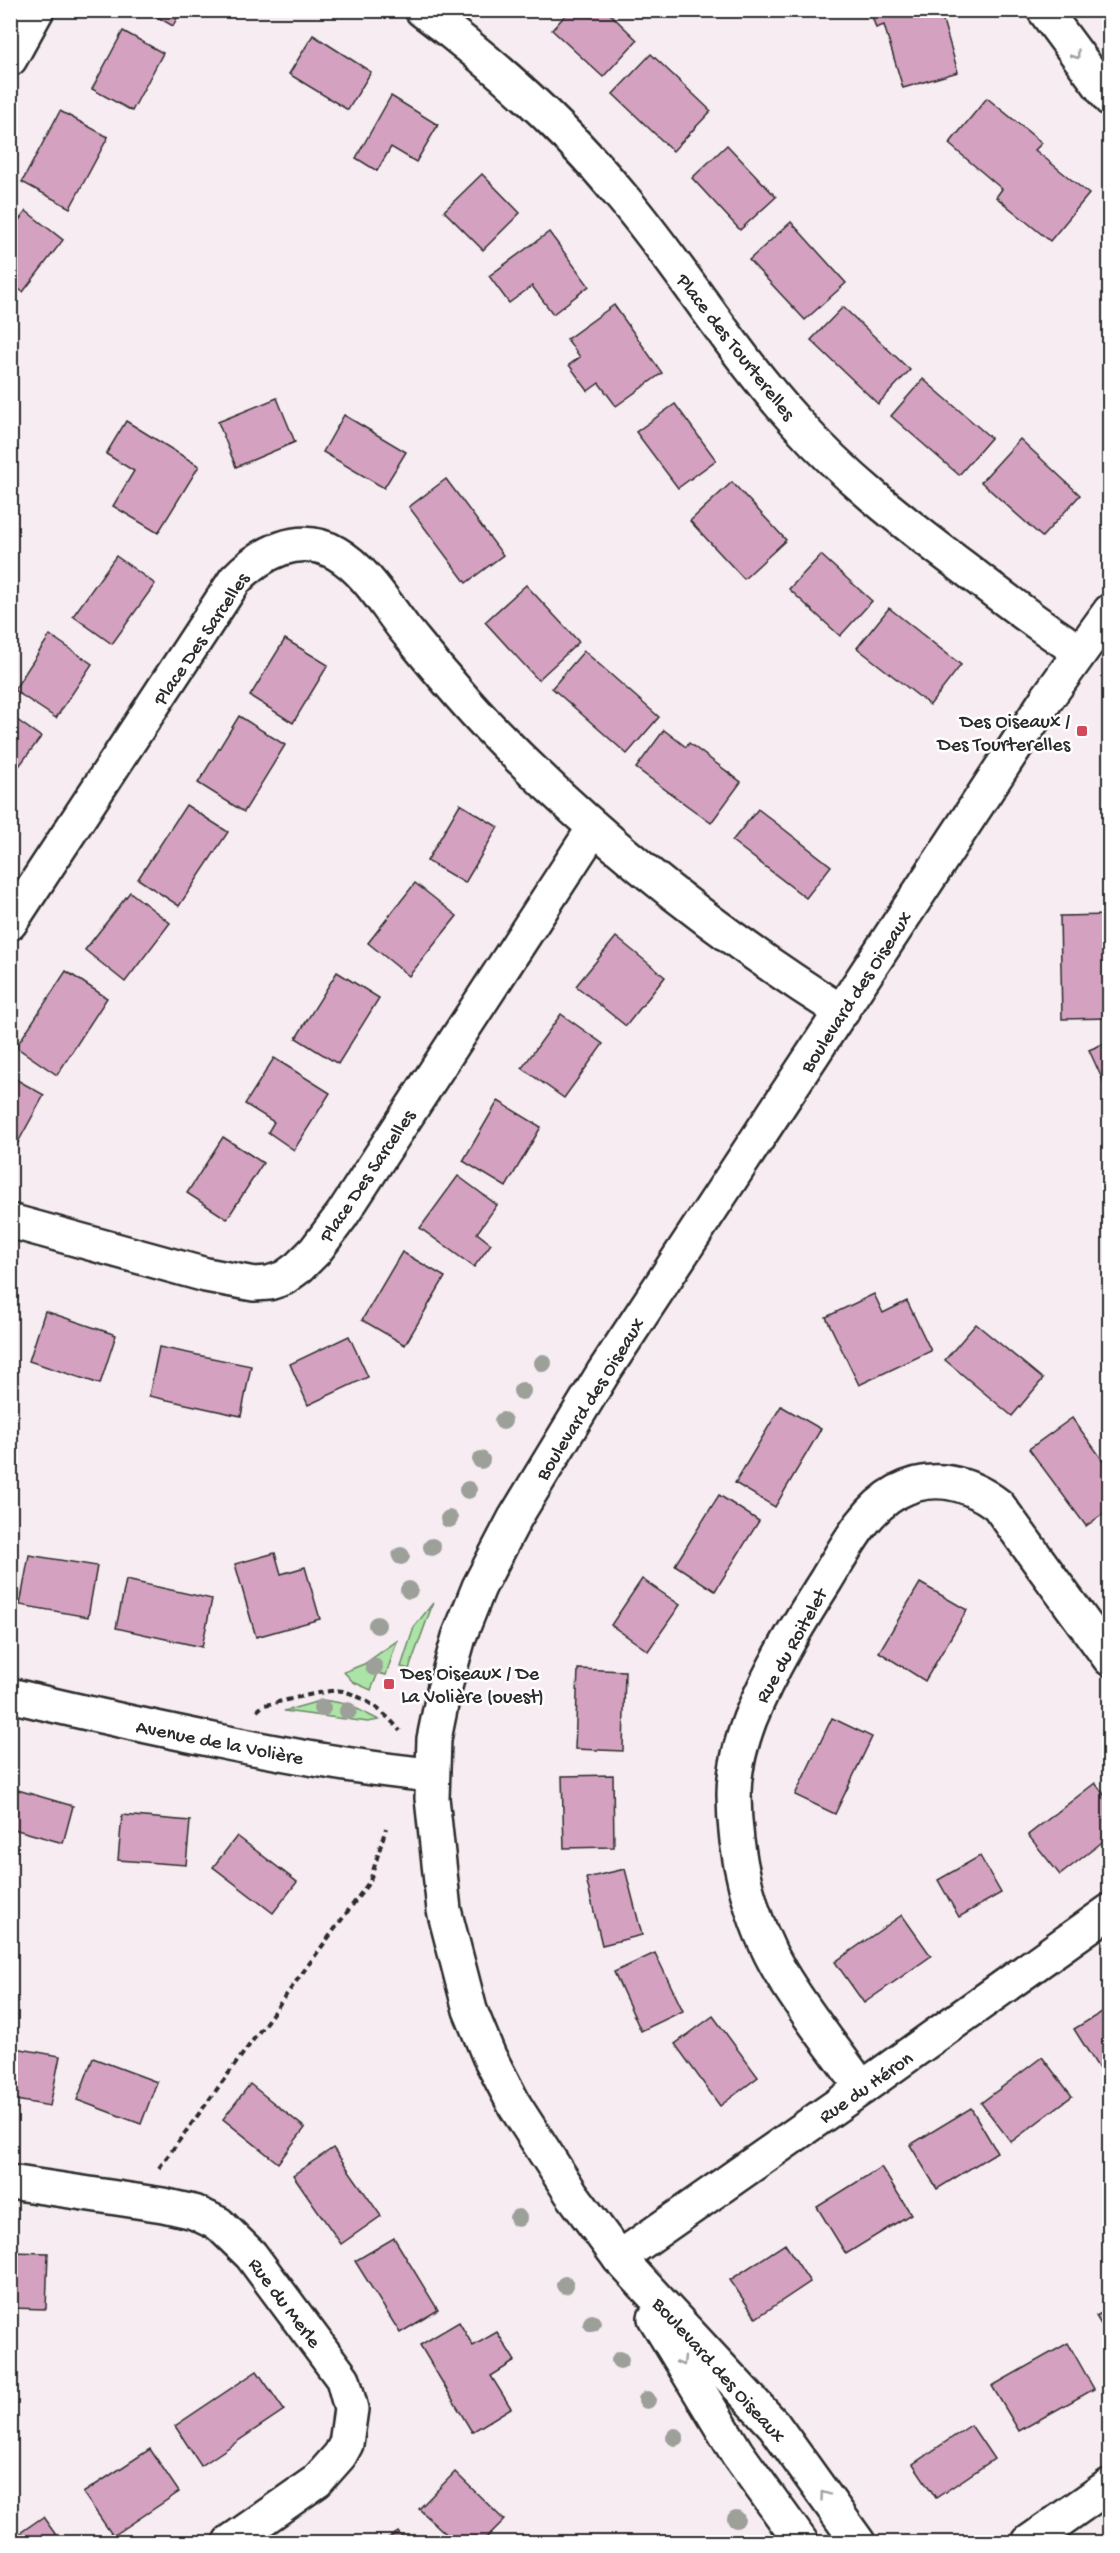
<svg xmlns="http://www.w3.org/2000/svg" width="1120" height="2553" viewBox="0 0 1120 2553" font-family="'Gochi Hand',sans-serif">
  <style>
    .green { fill: #ace3a6; stroke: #6c8768; stroke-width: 1.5 }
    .building { fill: #d4a2c0; stroke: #2b2b2b; stroke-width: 1.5 }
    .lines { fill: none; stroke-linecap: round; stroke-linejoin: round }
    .street-casing { stroke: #2b2b2b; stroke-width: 38 }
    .secondary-casing { stroke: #2b2b2b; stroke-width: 38 }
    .path { stroke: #2b2b2b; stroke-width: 4; stroke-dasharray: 6 4.5; stroke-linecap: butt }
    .street { stroke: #fff; stroke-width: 33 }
    .secondary { stroke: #fff; stroke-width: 33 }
    .tree { fill: #9ca099 }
    .oneway { stroke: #a0a0a0 }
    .poi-dot { fill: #d1495b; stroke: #fff; stroke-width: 2 }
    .labels { text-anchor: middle; stroke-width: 5; stroke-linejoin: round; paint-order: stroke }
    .street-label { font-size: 20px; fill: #2b2b2b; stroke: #fff }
    .poi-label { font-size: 20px; fill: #2b2b2b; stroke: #fff; text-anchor: end }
  </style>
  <rect width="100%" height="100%" fill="#f6ecf2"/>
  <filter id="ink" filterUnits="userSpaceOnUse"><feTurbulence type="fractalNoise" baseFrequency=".0167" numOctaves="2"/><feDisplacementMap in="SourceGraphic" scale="12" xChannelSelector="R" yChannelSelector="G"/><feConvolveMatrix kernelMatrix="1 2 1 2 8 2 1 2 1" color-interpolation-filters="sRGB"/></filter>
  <g filter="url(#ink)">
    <g class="green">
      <polygon points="433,1603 409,1669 401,1667 414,1627"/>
      <polygon points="397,1641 386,1675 378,1673 371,1690 353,1682 344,1672 364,1664"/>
      <polygon points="323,1700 347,1704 379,1720 368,1722 284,1711"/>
    </g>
    <g class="building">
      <polygon points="145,10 181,10 173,26"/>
      <polygon points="570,10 606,10 637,40 603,77 552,30"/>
      <polygon points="870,10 940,10 958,72 903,88 884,25 876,28"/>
      <polygon points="123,31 163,53 132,111 92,89"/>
      <polygon points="313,35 371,72 348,110 289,74"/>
      <polygon points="651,54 711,111 673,151 613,94"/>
      <polygon points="391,96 438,125 416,162 391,147 377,171 356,158"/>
      <polygon points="987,98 1042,143 1035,150 1089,194 1050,241 996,197 1002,189 949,144"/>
      <polygon points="60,111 108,137 70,208 22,182"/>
      <polygon points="727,145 776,197 740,230 692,178"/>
      <polygon points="482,174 520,213 483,250 444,211"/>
      <polygon points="26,211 63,240 23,292 10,283 10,232"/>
      <polygon points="791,222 846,283 805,320 749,260"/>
      <polygon points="549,232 589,286 553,314 532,286 509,303 489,276"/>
      <polygon points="614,305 662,373 616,406 599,383 588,391 569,365 580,357 567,339"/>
      <polygon points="843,307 910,370 878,404 811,340"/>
      <polygon points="923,379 991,438 959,475 891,416"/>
      <polygon points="277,398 295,442 236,467 218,422"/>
      <polygon points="675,404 716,460 678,488 636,432"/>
      <polygon points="344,415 406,452 384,488 323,452"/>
      <polygon points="126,421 199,466 158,533 113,506 134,471 106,454"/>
      <polygon points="1020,439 1080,495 1042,537 981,482"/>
      <polygon points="446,479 503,555 466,583 409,507"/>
      <polygon points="732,482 786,540 744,579 690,521"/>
      <polygon points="821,555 872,601 840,636 789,589"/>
      <polygon points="116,556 155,584 112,644 73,616"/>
      <polygon points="526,585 579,642 538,680 485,622"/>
      <polygon points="889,608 961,665 930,705 857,648"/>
      <polygon points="50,635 92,664 56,718 14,690"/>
      <polygon points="285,639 328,665 293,723 250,696"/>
      <polygon points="584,651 659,717 627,754 552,688"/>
      <polygon points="10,715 41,737 10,778"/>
      <polygon points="239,716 285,745 244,812 198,783"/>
      <polygon points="664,730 686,747 689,743 741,782 711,823 636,768"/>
      <polygon points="460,804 498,827 465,883 427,861"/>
      <polygon points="186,805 228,832 179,906 138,879"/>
      <polygon points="758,809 831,866 806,898 732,841"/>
      <polygon points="415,883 457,916 409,976 368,943"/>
      <polygon points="130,892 170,923 125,982 85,950"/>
      <polygon points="1110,915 1110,1018 1062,1019 1060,916"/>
      <polygon points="616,937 665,977 626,1026 576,986"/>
      <polygon points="66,971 107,998 57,1075 16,1047"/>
      <polygon points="337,972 379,998 338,1064 296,1038"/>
      <polygon points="561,1014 603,1044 564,1098 522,1068"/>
      <polygon points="1110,1041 1110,1096 1089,1050"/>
      <polygon points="274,1058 330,1093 294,1150 268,1132 274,1122 245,1104"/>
      <polygon points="10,1076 44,1095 11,1155 10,1155"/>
      <polygon points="498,1101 541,1127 506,1187 463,1161"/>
      <polygon points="223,1137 263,1163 227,1219 187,1193"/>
      <polygon points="458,1176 497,1205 477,1233 491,1244 474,1267 420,1228"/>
      <polygon points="402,1252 445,1277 405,1345 362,1320"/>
      <polygon points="874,1294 883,1313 907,1301 931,1351 859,1385 826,1317"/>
      <polygon points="10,1295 18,1297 10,1328"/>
      <polygon points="45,1311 116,1335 100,1384 29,1361"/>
      <polygon points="976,1324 1043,1379 1012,1416 945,1360"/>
      <polygon points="349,1336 368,1377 308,1405 290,1364"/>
      <polygon points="159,1347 251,1366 241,1416 149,1396"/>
      <polygon points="781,1406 821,1429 775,1507 735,1483"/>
      <polygon points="1072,1418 1110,1470 1110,1509 1086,1526 1029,1449"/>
      <polygon points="719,1495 759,1521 715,1591 675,1565"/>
      <polygon points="1110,1524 1110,1539 1103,1529"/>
      <polygon points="275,1553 281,1574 305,1567 320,1619 256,1637 235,1564"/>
      <polygon points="29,1555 97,1566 88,1617 20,1605"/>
      <polygon points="642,1579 680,1605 648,1651 611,1625"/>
      <polygon points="126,1580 212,1599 202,1647 116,1628"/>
      <polygon points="920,1583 967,1610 925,1681 879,1652"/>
      <polygon points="578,1669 625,1671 623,1751 575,1749"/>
      <polygon points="832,1718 872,1737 835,1814 795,1795"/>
      <polygon points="613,1775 614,1847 564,1848 562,1776"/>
      <polygon points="1095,1783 1110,1802 1110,1836 1060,1875 1028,1835"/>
      <polygon points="11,1788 73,1806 63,1843 10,1828"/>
      <polygon points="122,1815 190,1821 186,1865 118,1860"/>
      <polygon points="237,1836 297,1882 273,1913 213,1867"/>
      <polygon points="980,1856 1001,1893 959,1917 938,1880"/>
      <polygon points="625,1869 642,1935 602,1945 586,1878"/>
      <polygon points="902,1915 931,1956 864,2003 835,1962"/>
      <polygon points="655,1953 683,2011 641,2031 614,1972"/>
      <polygon points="1110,2007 1110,2067 1101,2072 1074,2029"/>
      <polygon points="713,2016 758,2077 720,2106 675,2044"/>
      <polygon points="10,2047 60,2056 50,2106 10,2099"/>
      <polygon points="1042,2057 1072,2096 1011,2142 981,2103"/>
      <polygon points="93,2058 157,2082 141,2124 77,2100"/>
      <polygon points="250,2084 305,2128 278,2163 223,2119"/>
      <polygon points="971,2108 997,2152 937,2189 910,2145"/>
      <polygon points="333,2148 381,2216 341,2244 293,2175"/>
      <polygon points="881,2167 911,2214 846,2254 817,2207"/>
      <polygon points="394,2238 438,2310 400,2333 355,2261"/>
      <polygon points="785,2244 810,2282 756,2318 730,2280"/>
      <polygon points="10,2252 48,2253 46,2309 10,2308"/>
      <polygon points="1110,2308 1110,2340 1096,2316"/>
      <polygon points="459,2322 473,2346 497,2332 515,2361 491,2376 511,2408 472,2432 420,2345"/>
      <polygon points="1068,2343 1094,2389 1019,2431 992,2386"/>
      <polygon points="257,2371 284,2410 201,2466 175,2426"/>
      <polygon points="971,2425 994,2459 936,2498 913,2464"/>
      <polygon points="150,2449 179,2492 113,2536 83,2493"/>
      <polygon points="455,2472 504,2520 482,2542 455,2542 419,2509"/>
      <polygon points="43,2517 61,2542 10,2542 10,2540"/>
      <polygon points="398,2532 405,2542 383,2542"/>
    </g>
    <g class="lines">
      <g class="street-casing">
        <g id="street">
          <path d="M422 10C496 65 564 126 622 197 683 269 731 351 795 421 845 477 903 522 963 567 1001 596 1039 626 1079 651"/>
          <polyline points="1044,10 1110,99"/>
          <polyline points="10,59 37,10"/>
          <path d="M10 923 235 580C261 553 299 532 336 553 364 569 384 602 403 627 431 661 458 695 489 727 594 836 715 932 842 1012"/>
          <polyline points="10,1221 206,1275 254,1284 269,1283 284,1278 299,1267 315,1251 342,1215 594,828"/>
          <path d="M862 2088C835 2050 805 2013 781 1973 750 1921 734 1855 734 1794 734 1769 741 1743 750 1719 770 1670 798 1624 826 1580 845 1549 864 1510 897 1492 932 1473 968 1482 998 1505L1110 1659"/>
          <polyline points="10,2182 163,2205 194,2212 219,2224 251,2255 343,2379 351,2409 346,2444 340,2455 317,2481 230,2542"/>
          <polyline points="619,2258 862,2088 1110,1911"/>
          <polyline points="1029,2542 1110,2485"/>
        </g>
      </g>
      <g class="secondary-casing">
        <g id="secondary">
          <path d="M10 1695C85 1713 159 1729 233 1744 299 1757 365 1769 432 1775"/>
          <polyline points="655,2318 737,2453 801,2542"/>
          <polyline points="858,2542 774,2425 619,2258 571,2193 515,2106 489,2056 470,2010 444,1910 432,1798 434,1739 444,1690 459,1637 479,1587 515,1518 603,1373 1046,700 1110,611"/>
        </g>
      </g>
      <g class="path">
        <path d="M257 1711 264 1705C282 1702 329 1688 343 1691 365 1697 386 1713 400 1731"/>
        <polyline points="159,2168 370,1881 386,1828"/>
      </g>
      <use href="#street" class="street"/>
      <use href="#secondary" class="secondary"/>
    </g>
    <g class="tree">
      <circle cx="543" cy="1363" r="9"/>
      <circle cx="522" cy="1391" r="9"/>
      <circle cx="503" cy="1421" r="9"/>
      <circle cx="481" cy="1460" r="9"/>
      <circle cx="468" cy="1490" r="9"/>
      <circle cx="449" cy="1519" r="9"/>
      <circle cx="432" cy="1547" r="9"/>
      <circle cx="401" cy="1556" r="9"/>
      <circle cx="409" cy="1590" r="9"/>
      <circle cx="377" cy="1625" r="9"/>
      <circle cx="374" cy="1667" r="9"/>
      <circle cx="322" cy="1708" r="9"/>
      <circle cx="348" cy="1711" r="9"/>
      <circle cx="518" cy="2218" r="9"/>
      <circle cx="565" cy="2285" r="9"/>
      <circle cx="592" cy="2323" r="9"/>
      <circle cx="620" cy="2360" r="9"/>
      <circle cx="647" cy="2400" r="9"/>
      <circle cx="675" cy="2437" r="9"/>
      <circle cx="736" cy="2519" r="9"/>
    </g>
    <defs><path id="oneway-chevron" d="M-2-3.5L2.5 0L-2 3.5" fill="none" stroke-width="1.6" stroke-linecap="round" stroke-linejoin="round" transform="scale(1.5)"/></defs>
    <g class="oneway">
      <use href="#oneway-chevron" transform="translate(1076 55) rotate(54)"/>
      <use href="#oneway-chevron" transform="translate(682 2362) rotate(59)"/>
      <use href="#oneway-chevron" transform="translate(824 2495) rotate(-126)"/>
    </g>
  </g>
  <g class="poi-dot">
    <rect x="1076" y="725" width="12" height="12" rx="3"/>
    <rect x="383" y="1678" width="12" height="12" rx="3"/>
  </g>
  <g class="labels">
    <g class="street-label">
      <text transform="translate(737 346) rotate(52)" y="7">Place des Tourterelles</text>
      <text transform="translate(200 638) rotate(-56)" y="7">Place Des Sarcelles</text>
      <text transform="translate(855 991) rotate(-57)" y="7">Boulevard des Oiseaux</text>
      <text transform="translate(366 1175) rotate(-56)" y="7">Place Des Sarcelles</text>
      <text transform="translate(589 1398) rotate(-58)" y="7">Boulevard des Oiseaux</text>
      <text transform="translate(790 1645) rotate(-61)" y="7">Rue du Roitelet</text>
      <text transform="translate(220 1741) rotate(11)" y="7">Avenue de la Volière</text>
      <text transform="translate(865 2086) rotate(-35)" y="7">Rue du Héron</text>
      <text transform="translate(286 2302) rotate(53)" y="7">Rue du Merle</text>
      <text transform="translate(720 2369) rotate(48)" y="7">Boulevard des Oiseaux</text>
    </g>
    <g class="poi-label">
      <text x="1070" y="727">Des Oiseaux /<tspan x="1070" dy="23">Des Tourterelles</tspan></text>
      <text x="401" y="1679" text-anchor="start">Des Oiseaux / De<tspan x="401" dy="23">La Volière (ouest)</tspan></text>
    </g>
  </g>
  <rect width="1120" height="2553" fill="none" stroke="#fff" stroke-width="36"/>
  <rect x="18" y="18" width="1084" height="2517" fill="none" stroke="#2b2b2b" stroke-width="2" filter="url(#ink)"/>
</svg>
